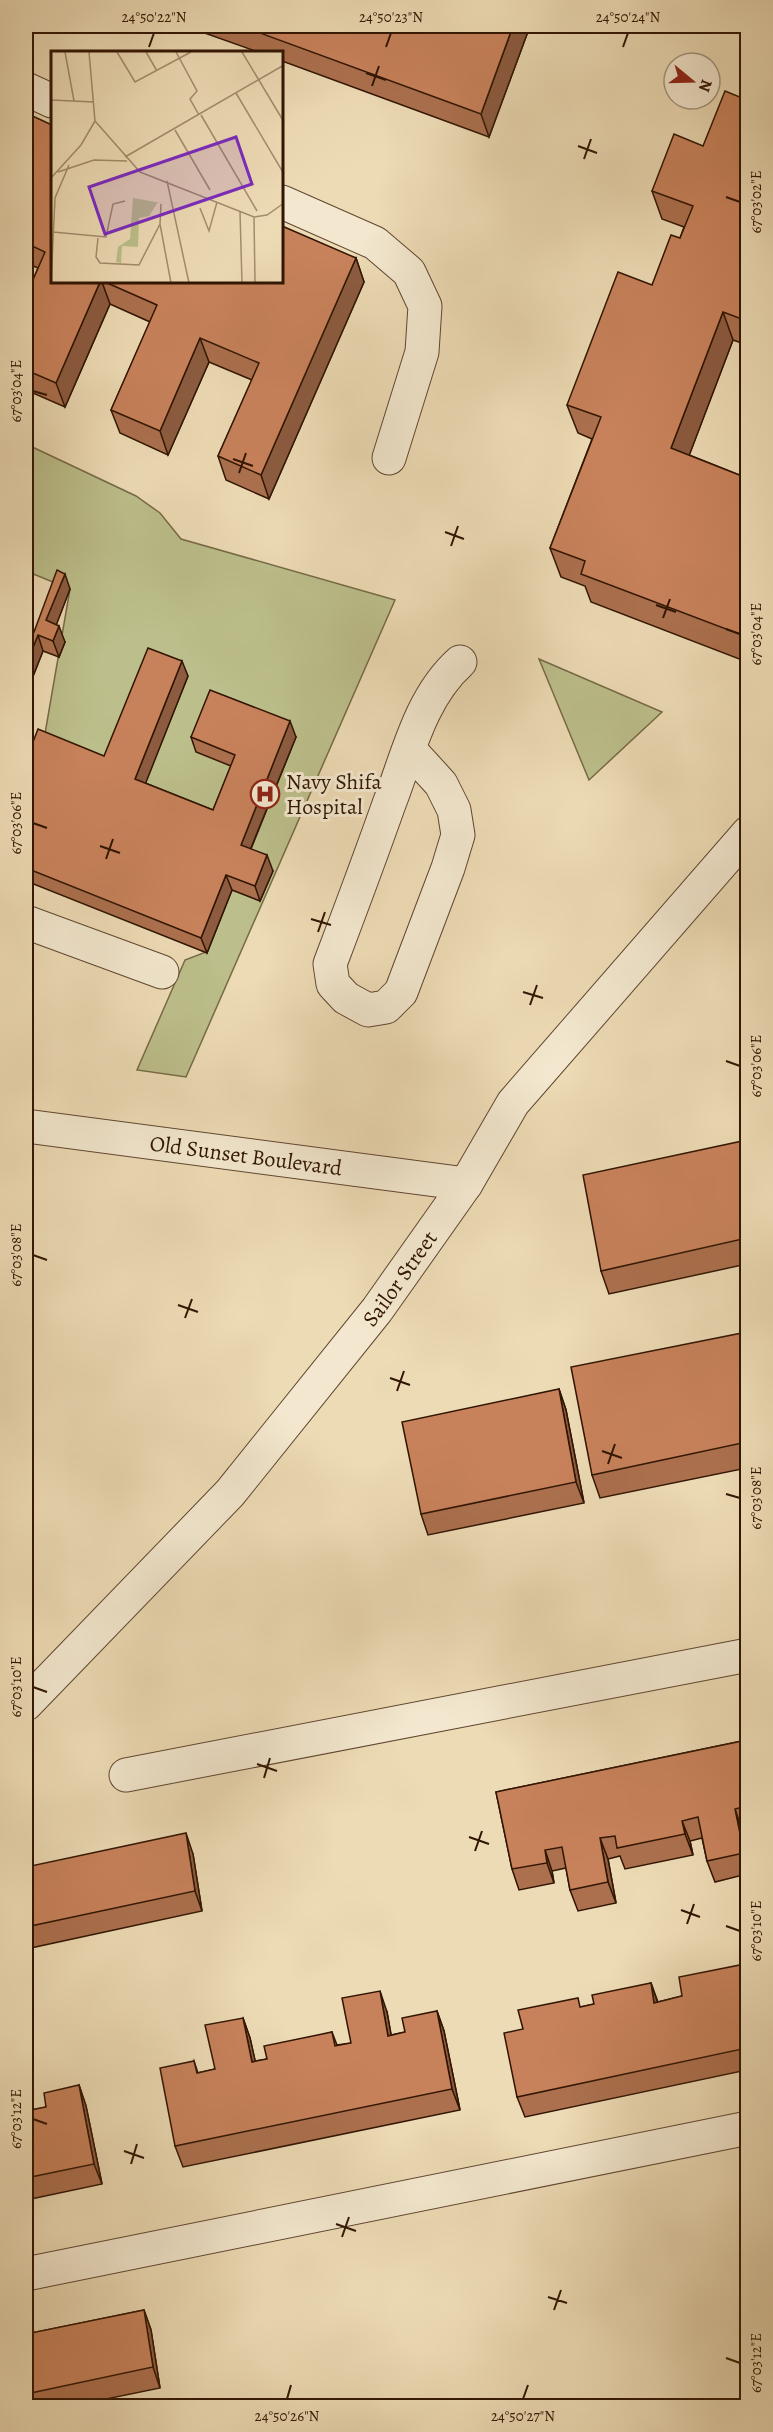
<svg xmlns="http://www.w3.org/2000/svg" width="773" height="2432" viewBox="0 0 773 2432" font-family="Alegreya,serif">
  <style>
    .green { fill: #bcbf8b; stroke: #766a47; stroke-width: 1.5 }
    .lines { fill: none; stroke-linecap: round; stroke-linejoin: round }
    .minor-casing { stroke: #604630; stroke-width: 35 }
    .minor { stroke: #f3e8cf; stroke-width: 33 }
    .wall { fill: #ac704e; stroke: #311503; stroke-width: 1.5 }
    .shaded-wall { fill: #8c5b40; stroke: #311503; stroke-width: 1.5 }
    .building { fill: #c8825b; stroke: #311503; stroke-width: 1.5 }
    .ticks { fill: none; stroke: #311503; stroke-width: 2 }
    .labels { text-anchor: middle; stroke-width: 6; stroke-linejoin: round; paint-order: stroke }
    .poi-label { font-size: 22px; fill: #311503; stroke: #f3e8cf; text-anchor: start }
    .street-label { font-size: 22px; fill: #311503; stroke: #f3e8cf }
    .inset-road { fill: none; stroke: #a28c6e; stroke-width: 1.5 }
    .view { fill: #7b2cbf; fill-opacity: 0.15; stroke: #7b2cbf; stroke-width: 3 }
    .inset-edge { fill: none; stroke: #311503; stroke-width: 3 }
    .neatline { fill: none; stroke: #311503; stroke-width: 2 }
    .ticks-label { font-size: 15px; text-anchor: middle; fill: #311503 }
  </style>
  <rect width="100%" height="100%" fill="#eddbb5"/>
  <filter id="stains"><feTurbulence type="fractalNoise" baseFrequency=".00333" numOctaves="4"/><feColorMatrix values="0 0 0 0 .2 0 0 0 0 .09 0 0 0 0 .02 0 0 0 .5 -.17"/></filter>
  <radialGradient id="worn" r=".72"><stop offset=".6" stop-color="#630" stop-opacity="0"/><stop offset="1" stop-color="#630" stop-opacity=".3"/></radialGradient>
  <g class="green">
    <polygon points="26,444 136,496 160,513 181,539 395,600 186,1077 137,1070 185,960 206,952 43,745 70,589 26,571"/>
    <polygon points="539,659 662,712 589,780"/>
  </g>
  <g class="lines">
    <g class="minor-casing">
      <g id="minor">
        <polyline points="26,89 52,101"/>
        <polyline points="282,202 375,243 409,272 425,306 422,352 389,458"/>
        <path d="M410 750 441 784 454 810 458 835 448 868 401 992 386 1007 368 1010 346 998 333 984 330 964C350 911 370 858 389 804 408 755 420 698 460 662"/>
        <polyline points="26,922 162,972"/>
        <path id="s1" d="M26 1126 466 1184"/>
        <path id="s2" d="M26 1704 230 1493 377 1310 466 1184 513 1103 748 833"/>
        <polyline points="126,1775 748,1655"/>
        <polyline points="26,2274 748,2128"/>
      </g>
    </g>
    <use href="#minor" class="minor"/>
  </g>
  <g class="wall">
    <polygon points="185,26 530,26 489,137 282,61 282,52 258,52"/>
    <polygon points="747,100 747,345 733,340 689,455 747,478 747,662 591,602 585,586 561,577 550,548 592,439 578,433 567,405 652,285 680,238 684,227 662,219 652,191 703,146"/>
    <polygon points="26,113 52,282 282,282 356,258 364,282 269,499 226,480 218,456 252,380 209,362 168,455 120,433 111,410 150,322 110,304 65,407 26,390 26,296 38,268 26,263"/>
    <polygon points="70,589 56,625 65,642 59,657 43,651 26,694 26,629 34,632"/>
    <polygon points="188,676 145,783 213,810 231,766 196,752 191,737 296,737 251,849 273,871 260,901 232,890 207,953 26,881 26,760 104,756"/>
    <polygon points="747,1140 747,1264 609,1294 601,1271"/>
    <polygon points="747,1332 747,1468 600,1498 592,1475"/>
    <polygon points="559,1389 566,1410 584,1503 428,1535 421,1514"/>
    <polygon points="747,1740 747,1828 742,1830 747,1854 747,1874 715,1882 707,1861 702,1838 690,1841 693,1855 625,1869 620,1856 608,1859 616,1903 578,1911 570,1890 566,1868 552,1871 554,1883 519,1890 512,1869 496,1792"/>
    <polygon points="193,1854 202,1911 26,1949 26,1867"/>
    <polygon points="747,1974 747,2070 525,2117 517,2097 523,2029 581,2007 594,2004 651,1983 658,2002 682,1996"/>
    <polygon points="437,2011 444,2031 460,2110 183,2167 175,2146 194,2061 198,2073 215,2069 243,2018 250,2038 255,2061 267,2059 332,2032 337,2045 351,2043 387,2012 391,2035 405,2032"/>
    <polygon points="26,2078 29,2087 33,2110 46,2107 79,2085 86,2106 102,2184 26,2200"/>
    <polygon points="144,2310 151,2330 160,2388 72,2406 26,2406 26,2334"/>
  </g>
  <g class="shaded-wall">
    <polygon points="513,26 530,26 489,137 481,114"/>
    <polygon points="356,258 364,282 269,499 261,475"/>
    <polygon points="100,282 102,282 110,304 65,407 56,383"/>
    <polygon points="723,312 733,340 681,477 671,448"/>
    <polygon points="200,338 209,362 168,455 160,431"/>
    <polygon points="65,574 70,589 52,636 46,620"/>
    <polygon points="59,626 65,642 59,657 53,641"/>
    <polygon points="38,635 43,651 26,694 26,665"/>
    <polygon points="182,661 188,676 141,795 135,779"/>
    <polygon points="290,721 296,737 246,860 241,845"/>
    <polygon points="267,855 273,871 260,901 255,886"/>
    <polygon points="226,875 232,890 207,953 201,938"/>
    <polygon points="559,1389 566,1410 584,1503 576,1482"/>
    <polygon points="735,1809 742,1830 747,1854 747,1862 744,1853"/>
    <polygon points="682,1821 690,1841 693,1855 685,1834"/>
    <polygon points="186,1833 193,1854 202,1911 195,1891"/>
    <polygon points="600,1838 608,1859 616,1903 608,1882"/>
    <polygon points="545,1850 552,1871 554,1883 547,1863"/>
    <polygon points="651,1983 658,2004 654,2003"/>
    <polygon points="380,1991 387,2012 395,2056 388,2036"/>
    <polygon points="437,2011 444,2031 460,2110 452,2089"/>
    <polygon points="243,2018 250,2038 260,2082 252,2062"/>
    <polygon points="26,2078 29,2087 37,2131 30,2110 26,2088"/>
    <polygon points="79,2085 86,2106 102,2184 94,2164"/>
    <polygon points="144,2310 151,2330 160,2388 153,2367"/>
  </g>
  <g class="building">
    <polygon points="241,26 513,26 481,114"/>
    <polygon points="725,91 747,100 747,321 723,312 671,448 747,478 747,637 581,574 585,561 550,548 601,417 567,405 618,272 652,285 671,235 680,238 693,206 652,191 674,134 703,146"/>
    <polygon points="26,113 52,125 52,282 100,282 56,383 26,370 26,296 45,252 26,243"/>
    <polygon points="282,226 356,258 261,475 218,456 259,363 200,338 160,431 111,410 157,305 105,282 282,282"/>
    <polygon points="57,570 65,574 46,620 59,626 53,641 38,635 26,665 26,629 34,632"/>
    <polygon points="148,648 182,661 135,779 213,810 235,755 191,737 210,690 290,721 241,845 267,855 255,886 226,875 201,938 26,868 26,760 38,729 104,756"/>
    <polygon points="747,1140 747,1238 601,1271 583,1175"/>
    <polygon points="747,1332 747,1442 592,1475 571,1367"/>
    <polygon points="559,1389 576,1482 421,1514 402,1422"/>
    <polygon points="747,1740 747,1806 735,1809 744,1853 707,1861 698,1817 682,1821 685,1834 617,1848 615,1836 600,1838 608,1882 570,1890 562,1847 545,1850 547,1863 512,1869 496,1792"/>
    <polygon points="186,1833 195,1891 26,1927 26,1867"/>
    <polygon points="740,1965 742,1975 747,1974 747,2048 517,2097 504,2033 523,2029 518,2010 578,1998 580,2007 594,2004 592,1995 651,1983 654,2003 682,1996 679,1977"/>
    <polygon points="380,1991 388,2036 405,2032 402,2018 437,2011 452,2089 175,2146 160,2068 194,2061 197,2073 215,2069 205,2025 243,2018 252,2062 267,2059 264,2046 332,2032 335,2046 351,2043 342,1998"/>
    <polygon points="79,2085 94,2164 26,2178 26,2088 30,2110 46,2107 44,2093"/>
    <polygon points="144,2310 153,2367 26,2394 26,2334"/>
  </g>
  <path class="ticks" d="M149 47 154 33M386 47 391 33M623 47 628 33M366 73 386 80M372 86 379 66M578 146 597 153M584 159 591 139M726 197 740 202M33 391 47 395M233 459 253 466M239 473 246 453M445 532 464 539M451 546 458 526M656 605 676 612M663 618 670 599M726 629 740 634M33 823 47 828M100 846 120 853M106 859 113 839M311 919 331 925M318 932 325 912M523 992 543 998M530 1005 537 985M726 1061 740 1066M33 1255 47 1260M178 1305 198 1312M185 1318 192 1299M390 1378 410 1385M397 1391 404 1371M602 1451 622 1458M608 1464 615 1444M726 1494 740 1498M33 1687 47 1692M257 1764 277 1771M264 1778 270 1758M469 1837 489 1844M475 1851 482 1831M681 1910 700 1917M687 1924 694 1904M726 1926 740 1931M33 2119 47 2124M124 2151 144 2158M131 2164 137 2144M336 2224 356 2231M342 2237 349 2217M548 2297 567 2303M554 2310 561 2290M726 2358 740 2363M287 2399 291 2385M523 2399 528 2385"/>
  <defs>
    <g id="hospital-ring" transform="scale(1.5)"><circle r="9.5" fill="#f3e8cf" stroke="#8f2418" stroke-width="1.5"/><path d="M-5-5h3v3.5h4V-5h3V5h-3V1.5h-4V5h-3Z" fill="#8f2418"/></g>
  </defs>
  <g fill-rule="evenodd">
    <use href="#hospital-ring" x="265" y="794"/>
  </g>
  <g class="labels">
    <g class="poi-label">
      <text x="286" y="789">Navy Shifa<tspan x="286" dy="25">Hospital</tspan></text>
    </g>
    <g class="street-label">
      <text dy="8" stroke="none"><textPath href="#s1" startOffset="222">Old Sunset Boulevard</textPath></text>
      <text dy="8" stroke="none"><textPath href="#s2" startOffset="567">Sailor Street</textPath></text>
    </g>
  </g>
  <g transform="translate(51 51)">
    <rect width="232" height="232" fill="#eddbb5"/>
    <path d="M82 147 116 153 107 151 98 165 88 167 87 196 71 195 70 212 65 211 67 196 79 188Z" fill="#bcbf8b"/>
    <path class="inset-road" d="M14 1 23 50M66 1 84 31 140 1M95 1 106 20M125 1 146 40 139 48 148 64M191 1 233 71M185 42 233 123M0 49 43 51M150 64 206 160M44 70 89 121 203 166 216 164 233 152M124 79 159 139M74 106 233 14M7 121 43 109 76 110M0 127 30 94 44 70 38 1M116 130 138 232M149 157 158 180 166 151M189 161 191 232M203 166 204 232M109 173 120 232M2 181 55 186 62 153 74 150M47 187 45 206 49 212 88 214 109 173 110 153M0 232 4 147 18 114"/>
    <path class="view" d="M185 86 201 133 54 183 38 136Z"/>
    <rect width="232" height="232" class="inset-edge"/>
  </g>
  <rect width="773" height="2432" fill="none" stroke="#eddbb5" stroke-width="66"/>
  <g transform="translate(692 81) rotate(109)"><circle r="28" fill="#f3e8cf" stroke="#a5947d" stroke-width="1.5"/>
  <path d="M0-4.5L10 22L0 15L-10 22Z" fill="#8f2418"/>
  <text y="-9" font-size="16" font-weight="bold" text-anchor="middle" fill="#311503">N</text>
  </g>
  <rect x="33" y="33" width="707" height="2366" class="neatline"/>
  <g class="ticks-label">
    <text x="154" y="22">24°50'22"N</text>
    <text x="391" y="22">24°50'23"N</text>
    <text x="628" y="22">24°50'24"N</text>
    <text transform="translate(756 202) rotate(-90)" y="5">67°03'02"E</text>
    <text transform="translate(16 391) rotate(-90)" y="5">67°03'04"E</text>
    <text transform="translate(756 634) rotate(-90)" y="5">67°03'04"E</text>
    <text transform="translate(16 823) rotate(-90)" y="5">67°03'06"E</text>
    <text transform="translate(756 1066) rotate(-90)" y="5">67°03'06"E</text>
    <text transform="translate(16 1255) rotate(-90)" y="5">67°03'08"E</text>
    <text transform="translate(756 1498) rotate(-90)" y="5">67°03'08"E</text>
    <text transform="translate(16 1687) rotate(-90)" y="5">67°03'10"E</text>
    <text transform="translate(756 1931) rotate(-90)" y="5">67°03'10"E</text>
    <text transform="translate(16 2119) rotate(-90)" y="5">67°03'12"E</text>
    <text transform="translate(756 2363) rotate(-90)" y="5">67°03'12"E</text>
    <text x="287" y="2421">24°50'26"N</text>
    <text x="523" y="2421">24°50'27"N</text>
  </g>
  <rect width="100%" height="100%" filter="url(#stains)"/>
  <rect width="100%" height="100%" fill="url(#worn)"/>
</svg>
